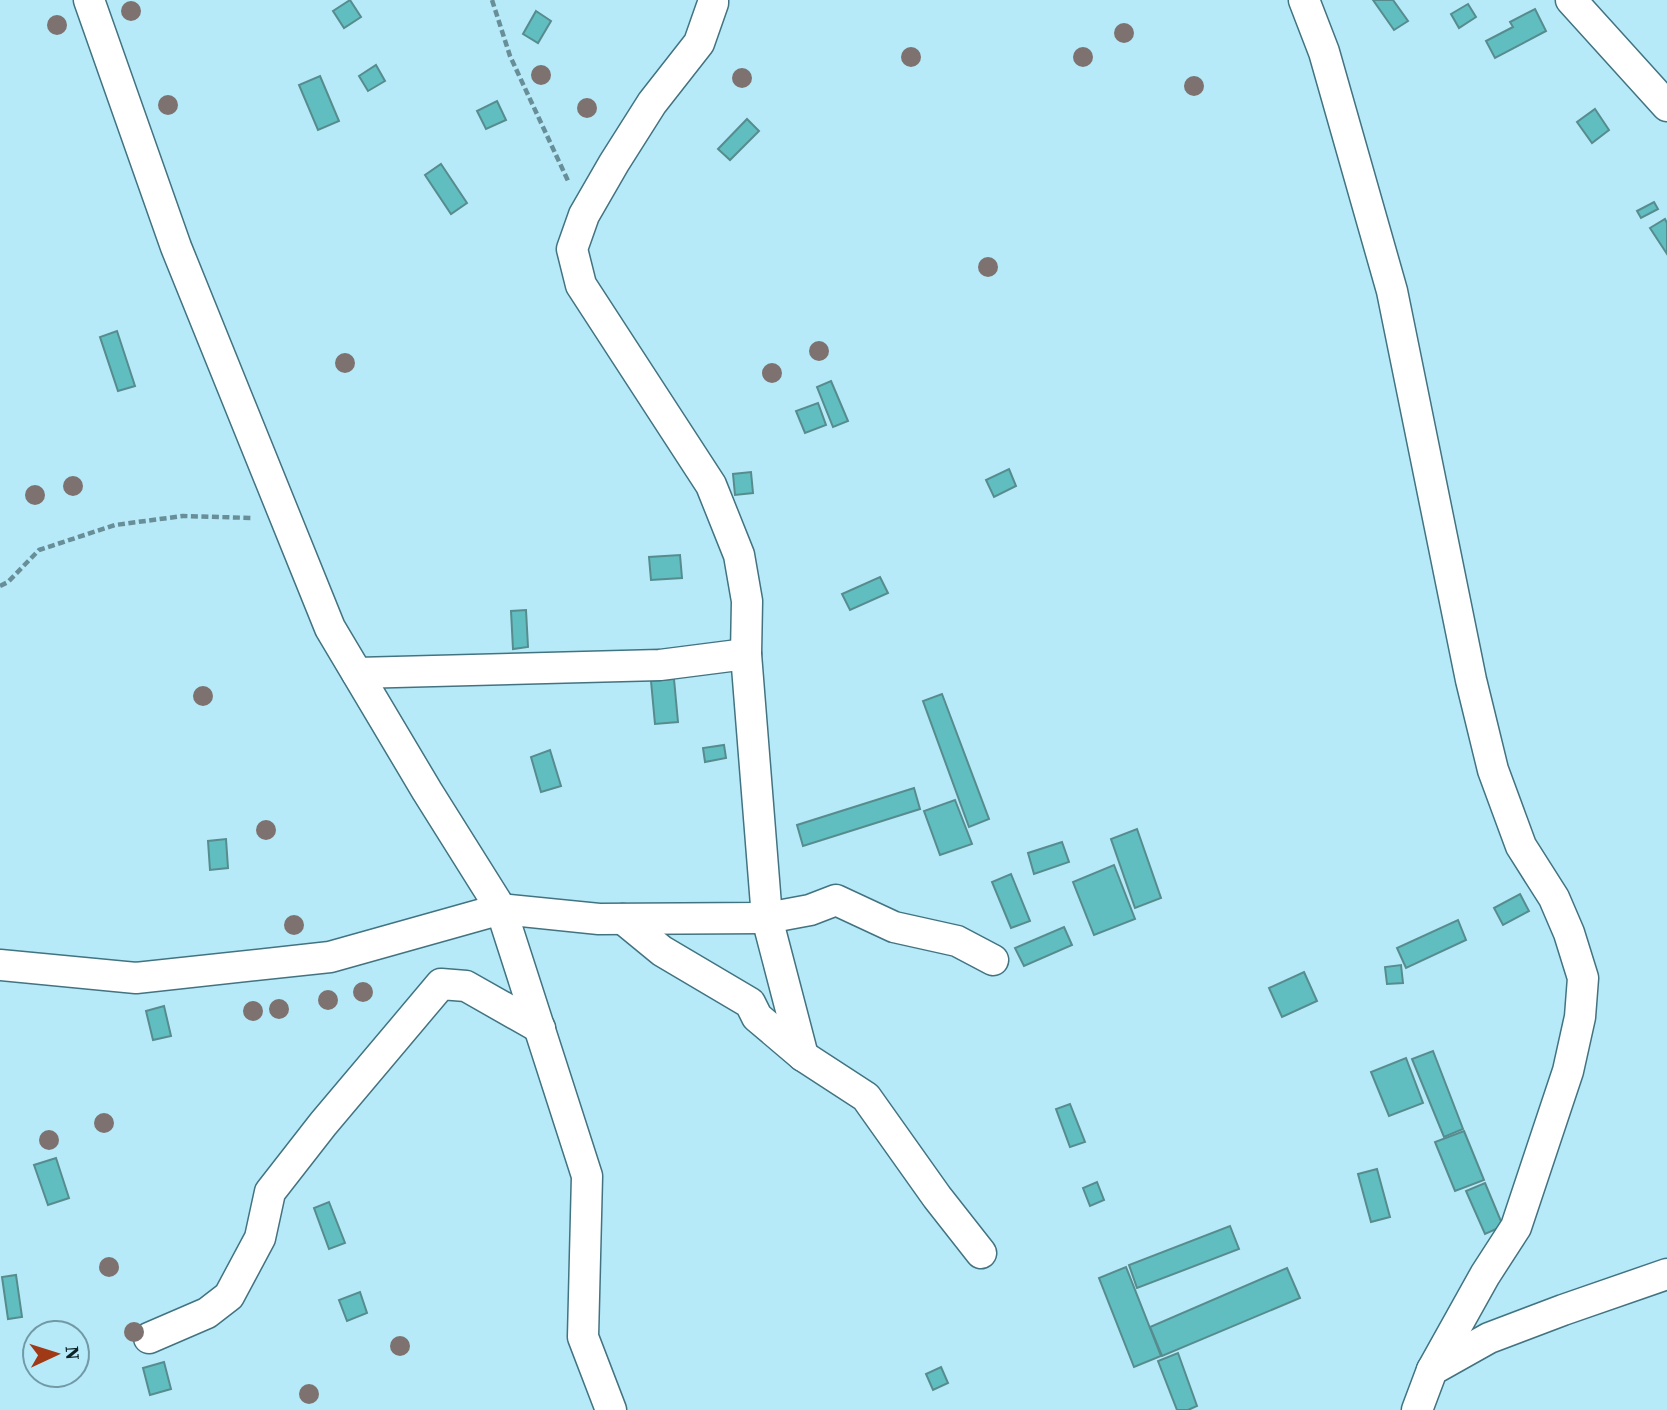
<svg xmlns="http://www.w3.org/2000/svg" width="1667" height="1410" viewBox="0 0 1667 1410" font-family="'Source Serif 4',serif">
  <style>
    .building { fill: #60bec1; stroke: #578c8e; stroke-width: 2 }
    .lines { fill: none; stroke-linecap: round; stroke-linejoin: round }
    .minor-casing { stroke: #427381; stroke-width: 33 }
    .path { stroke: #688e98; stroke-width: 4.5; stroke-dasharray: 7 3.5; stroke-linecap: butt }
    .minor { stroke: #fff; stroke-width: 30 }
    .tree { fill: #7d7270 }
  </style>
  <rect width="100%" height="100%" fill="#b6eaf9"/>
  <g class="building">
    <polygon points="350,0 361,17 344,28 333,11"/>
    <polygon points="1373,0 1393,0 1408,21 1394,30"/>
    <polygon points="1468,4 1476,17 1459,28 1451,14"/>
    <polygon points="1535,9 1546,31 1495,58 1486,41 1513,27 1510,22"/>
    <polygon points="536,11 551,21 538,43 523,34"/>
    <polygon points="376,65 385,81 368,91 359,76"/>
    <polygon points="320,76 339,121 318,130 299,85"/>
    <polygon points="497,101 506,120 486,129 477,111"/>
    <polygon points="1595,109 1609,130 1592,143 1577,122"/>
    <polygon points="747,119 759,131 730,160 718,149"/>
    <polygon points="441,164 467,203 451,214 425,175"/>
    <polygon points="1654,202 1658,209 1641,218 1637,211"/>
    <polygon points="1665,219 1667,223 1667,254 1650,228"/>
    <polygon points="117,331 135,386 118,391 100,337"/>
    <polygon points="831,381 848,421 833,427 817,387"/>
    <polygon points="818,403 826,425 805,433 796,411"/>
    <polygon points="1009,469 1016,486 994,497 986,480"/>
    <polygon points="751,472 753,493 735,495 733,474"/>
    <polygon points="680,555 682,578 651,580 649,557"/>
    <polygon points="880,577 888,593 850,610 842,594"/>
    <polygon points="526,610 528,647 513,649 511,611"/>
    <polygon points="674,679 678,722 655,724 651,681"/>
    <polygon points="942,694 989,819 969,827 923,701"/>
    <polygon points="724,745 726,758 705,762 703,748"/>
    <polygon points="550,750 561,786 541,792 531,757"/>
    <polygon points="914,788 920,809 803,846 797,825"/>
    <polygon points="955,800 972,844 940,855 924,811"/>
    <polygon points="1137,829 1161,898 1135,908 1111,839"/>
    <polygon points="226,839 228,868 210,870 208,841"/>
    <polygon points="1062,842 1069,862 1034,874 1028,853"/>
    <polygon points="1114,865 1135,919 1094,935 1073,882"/>
    <polygon points="1011,874 1030,921 1011,928 992,882"/>
    <polygon points="1520,894 1529,911 1503,925 1494,908"/>
    <polygon points="1458,920 1466,940 1406,968 1397,948"/>
    <polygon points="1064,927 1072,945 1024,966 1015,948"/>
    <polygon points="1401,965 1403,983 1387,984 1385,967"/>
    <polygon points="1304,972 1317,1001 1282,1017 1269,988"/>
    <polygon points="164,1006 171,1036 153,1040 146,1011"/>
    <polygon points="1433,1051 1463,1129 1444,1137 1412,1059"/>
    <polygon points="1406,1058 1423,1103 1389,1116 1371,1072"/>
    <polygon points="1070,1104 1085,1142 1070,1147 1056,1109"/>
    <polygon points="1464,1131 1484,1180 1455,1191 1435,1142"/>
    <polygon points="56,1158 69,1198 48,1205 34,1165"/>
    <polygon points="1377,1169 1390,1217 1371,1222 1358,1174"/>
    <polygon points="1097,1182 1104,1200 1090,1206 1083,1188"/>
    <polygon points="1485,1183 1503,1226 1485,1234 1466,1191"/>
    <polygon points="329,1202 345,1243 329,1249 314,1208"/>
    <polygon points="1230,1226 1239,1249 1137,1288 1129,1265"/>
    <polygon points="1126,1267 1161,1356 1134,1367 1099,1278"/>
    <polygon points="1287,1268 1300,1298 1162,1356 1150,1327"/>
    <polygon points="16,1275 22,1317 8,1319 2,1277"/>
    <polygon points="360,1292 367,1313 347,1321 339,1300"/>
    <polygon points="1178,1353 1197,1406 1188,1410 1177,1410 1158,1361"/>
    <polygon points="164,1362 171,1389 150,1395 143,1368"/>
    <polygon points="941,1367 948,1383 933,1390 926,1374"/>
  </g>
  <g class="lines">
    <g class="minor-casing">
      <g id="minor">
        <polyline points="89,0 176,247 330,628 427,791 501,909 587,1176 583,1337 611,1410"/>
        <polyline points="713,0 713,3 699,43 652,103 614,163 584,215 572,249 581,285 711,485 739,555 747,601 746,654 767,918 803,1056"/>
        <polyline points="1304,0 1324,52 1392,291 1471,680 1493,770 1521,846 1554,898 1569,933 1583,978 1580,1017 1568,1071 1516,1227 1485,1275 1432,1370"/>
        <polyline points="1571,0 1667,106"/>
        <polyline points="357,673 660,665 746,654"/>
        <polyline points="623,919 662,951 750,1003 757,1017 803,1056 866,1097 937,1197 981,1253"/>
        <polyline points="0,965 136,978 330,957 501,909 599,919 767,918 810,910 836,900 894,927 957,941 993,960"/>
        <polyline points="149,1338 207,1313 229,1296 260,1238 270,1192 323,1124 441,984 466,986 540,1028"/>
        <polyline points="1417,1410 1432,1370 1489,1338 1563,1310 1667,1274"/>
      </g>
    </g>
    <g class="path">
      <polyline points="492,0 510,56 569,183"/>
      <polyline points="0,586 8,582 39,550 115,525 183,516 253,518"/>
    </g>
    <use href="#minor" class="minor"/>
  </g>
  <g class="tree">
    <circle cx="131" cy="11" r="10"/>
    <circle cx="57" cy="25" r="10"/>
    <circle cx="1124" cy="33" r="10"/>
    <circle cx="911" cy="57" r="10"/>
    <circle cx="1083" cy="57" r="10"/>
    <circle cx="541" cy="75" r="10"/>
    <circle cx="742" cy="78" r="10"/>
    <circle cx="1194" cy="86" r="10"/>
    <circle cx="168" cy="105" r="10"/>
    <circle cx="587" cy="108" r="10"/>
    <circle cx="988" cy="267" r="10"/>
    <circle cx="819" cy="351" r="10"/>
    <circle cx="345" cy="363" r="10"/>
    <circle cx="772" cy="373" r="10"/>
    <circle cx="73" cy="486" r="10"/>
    <circle cx="35" cy="495" r="10"/>
    <circle cx="203" cy="696" r="10"/>
    <circle cx="266" cy="830" r="10"/>
    <circle cx="294" cy="925" r="10"/>
    <circle cx="363" cy="992" r="10"/>
    <circle cx="328" cy="1000" r="10"/>
    <circle cx="279" cy="1009" r="10"/>
    <circle cx="253" cy="1011" r="10"/>
    <circle cx="104" cy="1123" r="10"/>
    <circle cx="49" cy="1140" r="10"/>
    <circle cx="109" cy="1267" r="10"/>
    <circle cx="134" cy="1332" r="10"/>
    <circle cx="400" cy="1346" r="10"/>
    <circle cx="309" cy="1394" r="10"/>
  </g>
  <g transform="translate(56 1354) rotate(86)"><circle r="33" fill="#b6eaf9" stroke="#729aa5" stroke-width="2"/>
  <path d="M0-5L12 26L0 18L-12 26Z" fill="#a03915"/>
  <text y="-10" font-size="19" font-weight="bold" text-anchor="middle" fill="#0d2127">N</text>
  </g>
</svg>
